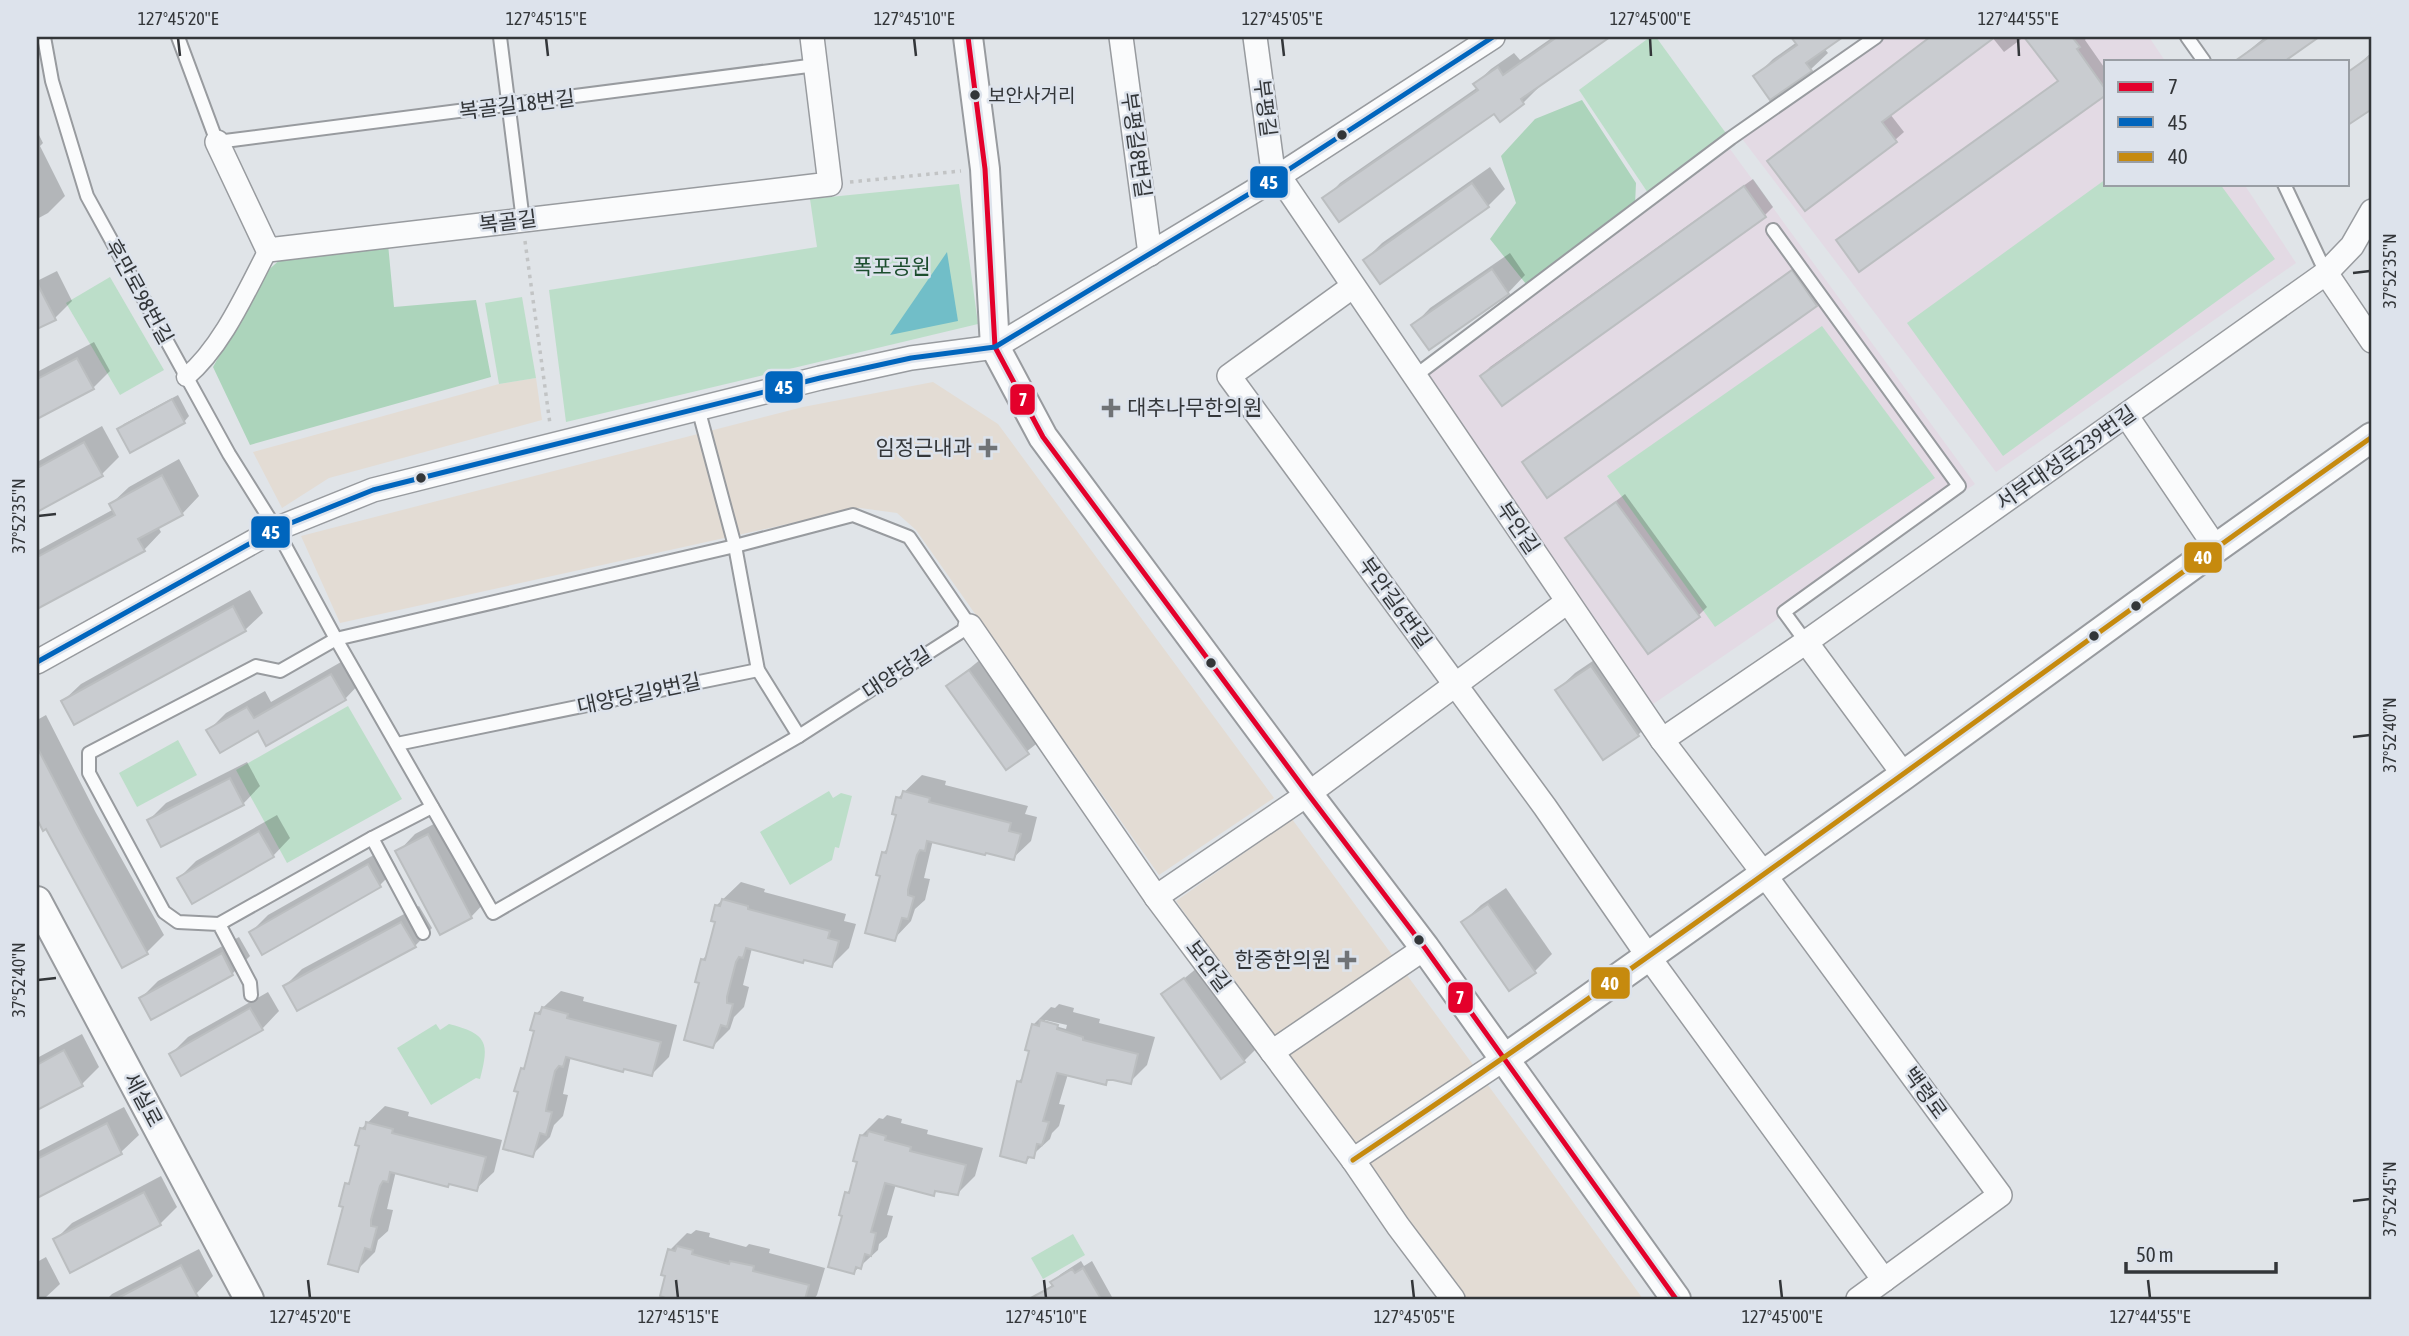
<svg xmlns="http://www.w3.org/2000/svg" width="2409" height="1336" viewBox="0 0 2409 1336" font-family="'Asap Condensed','Noto Sans KR',sans-serif">
  <style>
    .commercial { fill: #e3dcd4 }
    .education { fill: #e3dae4 }
    .green { fill: #bcdec9 }
    .forest { fill: #acd4bb }
    .water { fill: #71bec8 }
    .shadow { fill: #0003; fill-rule: evenodd }
    .building { fill: #c9ccd0; stroke: #bbbec0; stroke-width: 2 }
    .lines { fill: none; stroke-linecap: round; stroke-linejoin: round }
    .service-casing { stroke: #989b9f; stroke-width: 16 }
    .pedestrian-casing { stroke: #989b9f; stroke-width: 21 }
    .minor-casing { stroke: #989b9f; stroke-width: 26 }
    .tertiary-casing { stroke: #989b9f; stroke-width: 32 }
    .path { stroke: #c2c4c5; stroke-width: 3.5; stroke-dasharray: 3.5 5; stroke-linecap: butt }
    .service { stroke: #fafbfc; stroke-width: 12 }
    .pedestrian { stroke: #fafbfc; stroke-width: 18 }
    .minor { stroke: #fafbfc; stroke-width: 23 }
    .tertiary { stroke: #fafbfc; stroke-width: 28 }
    .bus-1-casing { stroke: #dde3ec; stroke-width: 10 }
    .bus-2-casing { stroke: #dde3ec; stroke-width: 10 }
    .bus-3-casing { stroke: #dde3ec; stroke-width: 10 }
    .bus-1 { stroke: #e4002b; stroke-width: 5 }
    .bus-2 { stroke: #0065bd; stroke-width: 5 }
    .bus-3 { stroke: #c68a0e; stroke-width: 5 }
    .ticks { fill: none; stroke: #333639; stroke-width: 2.5 }
    .bus-dot { fill: #333639; stroke: #dde3ec; stroke-width: 2.5 }
    .poi-dot { fill: #707376; stroke: #dde3ec; stroke-width: 2.5 }
    .labels { text-anchor: middle; stroke-width: 5; stroke-linejoin: round; paint-order: stroke }
    .bus-label { font-size: 19px; fill: #333639; stroke: #dde3ec; text-anchor: start }
    .street-label { font-size: 21px; fill: #333639; stroke: #dde3ec }
    .park-label { font-size: 21px; fill: #1b4d2d; stroke: #dde3ec }
    .poi-label { font-size: 21px; fill: #333639; stroke: #dde3ec; text-anchor: end }
    .line-badge { stroke: #dde3ec; stroke-width: 2.5 }
    .badge-label { font-size: 19px; text-anchor: middle; font-weight: bold; fill: #fff }
    .neatline { fill: none; stroke: #333639; stroke-width: 2.5 }
    .ticks-label { font-size: 18px; text-anchor: middle; fill: #333639 }
  </style>
  <rect width="100%" height="100%" fill="#e0e4e8"/>
  <g class="commercial">
    <polygon points="536,378 542,420 329,478 282,508 253,452 499,384"/>
    <polygon points="933,382 998,424 1274,798 1159,875 916,530 897,513 860,508 340,623 301,536 803,407"/>
    <polygon points="1292,819 1527,1138 1643,1299 1462,1299 1404,1220 1176,901"/>
  </g>
  <g class="education">
    <polygon points="1884,37 2149,37 2165,61 2106,61 2106,184 2244,184 2296,263 1996,472 1740,136"/>
    <polygon points="1730,149 1975,484 1643,711 1425,378"/>
  </g>
  <g class="green">
    <polygon points="1650,37 1656,37 1728,136 1648,193 1579,90"/>
    <polygon points="2106,179 2106,184 2220,184 2275,259 2003,456 1907,323"/>
    <polygon points="959,184 978,324 566,422 549,290 817,247 810,199"/>
    <polygon points="110,277 164,370 120,395 66,303"/>
    <polygon points="522,297 536,378 499,384 485,303"/>
    <polygon points="1822,326 1935,478 1715,627 1607,476"/>
    <polygon points="348,706 402,799 287,863 236,770"/>
    <polygon points="178,740 197,775 137,807 119,773"/>
    <polygon points="829,791 833,798 841,793 852,796 839,848 835,847 832,860 790,885 760,832"/>
    <path d="M436 1024 440 1030 449 1024C487 1034 490 1042 480 1079L476 1078 431 1105 397 1048Z"/>
    <polygon points="1073,1234 1085,1255 1043,1279 1031,1258"/>
  </g>
  <g class="forest">
    <polygon points="1582,100 1636,183 1635,205 1526,284 1490,239 1516,203 1501,156 1535,119"/>
    <polygon points="388,244 394,307 476,300 491,377 250,445 213,367 265,273 283,257"/>
  </g>
  <polygon class="water" points="947,252 958,321 890,335"/>
  <g class="shadow">
    <polygon points="1553,37 1607,37 1537,85 1539,87 1523,103 1495,111 1325,199 1340,183 1478,87 1475,84 1491,69 1514,53 1520,60"/>
    <polygon points="1799,37 1839,37 1824,48 1828,53 1810,70 1756,76 1773,59 1797,42 1796,40"/>
    <polygon points="1930,37 1992,37 1890,114 1904,132 1895,140 1769,161"/>
    <polygon points="1992,37 2024,37 2004,52"/>
    <polygon points="2026,37 2087,37 2085,40 2106,70 2106,93 1859,270 1838,240 1847,232 2059,80"/>
    <polygon points="2265,37 2316,37 2282,61 2236,61"/>
    <polygon points="2372,52 2372,107 2348,123 2348,85 2353,81 2348,74"/>
    <polygon points="37,131 43,143 40,146 65,196 48,213 37,219"/>
    <polygon points="1490,167 1505,189 1488,206 1380,281 1365,260 1382,243"/>
    <polygon points="1753,179 1773,207 1764,216 1482,376 1490,367"/>
    <polygon points="1510,253 1525,275 1508,293 1413,326 1430,308"/>
    <polygon points="1801,263 1825,296 1816,304 1548,495 1524,462 1533,454"/>
    <polygon points="57,271 72,301 55,318 37,327 37,281"/>
    <polygon points="94,342 110,371 93,388 37,417 37,372"/>
    <polygon points="178,395 189,416 184,422 119,429 124,424"/>
    <polygon points="102,426 119,457 102,474 37,510 37,462"/>
    <polygon points="179,459 199,496 182,514 158,527 161,532 144,550 37,608 37,551 114,509 111,504 129,487"/>
    <polygon points="1625,494 1707,607 1698,616 1567,539"/>
    <polygon points="250,590 263,613 245,630 75,723 63,701 81,684"/>
    <polygon points="1609,650 1655,718 1638,735 1557,690 1575,673"/>
    <polygon points="348,658 362,681 345,699 258,729 208,731 226,713 265,691 271,702"/>
    <polygon points="981,659 1040,741 1006,768 948,686"/>
    <polygon points="46,715 96,813 164,935 147,952 47,827 44,828 37,815 37,720"/>
    <polygon points="247,762 260,786 243,804 149,820 166,803"/>
    <polygon points="922,775 946,781 945,785 1028,806 1025,814 1037,817 1031,841 1013,858 933,840 924,878 930,879 925,900 915,909 911,921 894,939 882,874 884,852 890,846 898,814 898,798"/>
    <polygon points="277,815 290,838 273,856 179,878 196,861"/>
    <polygon points="445,818 488,899 471,917 398,852 415,834"/>
    <polygon points="386,848 397,868 380,885 251,932 268,915"/>
    <polygon points="741,882 765,889 764,892 846,914 844,921 856,924 849,948 832,965 805,959 803,961 752,948 743,985 749,987 744,1007 734,1017 730,1029 713,1046 701,982 702,960 708,954 717,921 717,905"/>
    <polygon points="1506,888 1552,954 1535,971 1463,922 1481,905"/>
    <polygon points="419,906 432,928 415,946 285,986 302,969"/>
    <polygon points="239,937 250,956 232,974 141,998 158,981"/>
    <polygon points="1197,968 1255,1050 1244,1061 1164,995"/>
    <polygon points="561,991 584,997 583,1001 677,1025 669,1057 652,1074 571,1056 563,1094 568,1095 563,1116 554,1125 550,1137 532,1155 521,1090 522,1069 528,1063 537,1030 536,1014"/>
    <polygon points="268,992 279,1011 262,1029 171,1054 188,1037"/>
    <path d="M1059 1004 1074 1008 1073 1012 1100 1019 1099 1023 1155 1037 1147 1065 1130 1082 1111 1078 1105 1083 1068 1074 1059 1104 1065 1105 1059 1126 1052 1133 1050 1139 1026 1161 1002 1155 1019 1081 1024 1076 1031 1050 1028 1049 1034 1024 1051 1007 1055 1008ZM1045 1020 1067 1025 1066 1029 1045 1023Z"/>
    <polygon points="82,1034 99,1067 82,1084 37,1108 37,1058"/>
    <polygon points="385,1106 409,1112 408,1116 502,1140 494,1172 476,1189 396,1171 387,1209 393,1210 388,1231 378,1240 375,1252 357,1270 345,1205 347,1184 353,1178 361,1145 361,1129"/>
    <polygon points="124,1107 139,1135 121,1152 37,1196 37,1152"/>
    <polygon points="887,1115 902,1119 901,1123 928,1130 927,1134 983,1148 975,1176 958,1193 938,1190 933,1194 896,1184 887,1215 893,1216 887,1237 879,1244 878,1250 854,1272 844,1214 847,1193 852,1187 859,1161 862,1135 879,1118 883,1119"/>
    <polygon points="161,1176 177,1207 160,1224 55,1240 72,1223"/>
    <polygon points="696,1230 710,1233 709,1237 746,1247 749,1244 770,1249 769,1253 825,1268 817,1295 814,1299 748,1299 715,1292 713,1299 664,1299 670,1250 687,1233 691,1234"/>
    <polygon points="199,1249 213,1276 196,1294 185,1299 107,1299 112,1294"/>
    <polygon points="46,1257 60,1284 44,1299 37,1299 37,1262"/>
    <polygon points="1081,1261 1084,1266 1092,1261 1112,1297 1110,1299 1049,1299 1045,1292 1053,1284 1052,1282 1061,1274"/>
  </g>
  <g class="building">
    <polygon points="1557,37 1610,37 1521,99 1524,104 1500,122 1494,114 1339,222 1322,198 1478,90 1473,84 1498,67 1503,75"/>
    <polygon points="1791,37 1843,37 1806,63 1812,71 1770,100 1753,76 1797,45"/>
    <polygon points="1930,37 1995,37 1882,122 1897,142 1805,211 1767,161"/>
    <polygon points="2024,37 2072,37 2080,47 2077,49 2106,90 2106,95 1859,272 1836,240 2058,81"/>
    <polygon points="2269,37 2319,37 2285,61 2235,61"/>
    <polygon points="2372,55 2372,109 2348,125 2348,72"/>
    <polygon points="1472,183 1489,207 1380,284 1363,260"/>
    <polygon points="1744,186 1766,217 1502,406 1480,376"/>
    <polygon points="1492,269 1509,294 1429,350 1411,325"/>
    <polygon points="1792,270 1817,306 1547,498 1522,462"/>
    <polygon points="37,283 56,320 37,329"/>
    <polygon points="77,358 94,389 37,419 37,379"/>
    <polygon points="172,399 185,423 130,453 117,429"/>
    <polygon points="84,442 103,476 37,512 37,468"/>
    <polygon points="162,475 183,515 138,539 145,551 37,609 37,557 115,515 109,504"/>
    <polygon points="1616,502 1700,617 1648,654 1565,538"/>
    <polygon points="233,606 246,631 74,725 61,701"/>
    <polygon points="1591,666 1639,736 1603,760 1555,690"/>
    <polygon points="969,670 1029,754 1006,770 946,686"/>
    <polygon points="331,674 346,700 266,746 258,731 220,753 206,730 247,707 254,718"/>
    <polygon points="37,747 80,830 148,954 122,968 46,829 43,831 37,819"/>
    <polygon points="230,778 244,805 161,847 147,820"/>
    <polygon points="903,791 930,798 929,802 1011,823 1009,831 1021,834 1014,860 986,853 985,855 927,841 925,851 920,850 917,855 908,890 908,895 914,897 908,919 902,918 895,941 865,933 880,876 876,875 882,852 886,853 896,815 892,814 896,797 901,798"/>
    <polygon points="259,831 274,857 192,904 177,878"/>
    <polygon points="428,834 472,918 440,935 395,851"/>
    <polygon points="368,864 381,887 262,955 249,932"/>
    <polygon points="722,899 748,906 748,909 830,931 828,938 839,941 832,967 804,960 803,963 746,948 743,958 739,957 736,962 727,997 727,1003 733,1004 727,1027 721,1025 713,1048 684,1040 699,983 695,982 701,959 705,960 715,922 711,921 715,905 720,906"/>
    <polygon points="1488,904 1536,973 1509,991 1461,922"/>
    <polygon points="401,922 416,947 297,1011 283,986"/>
    <polygon points="222,953 233,975 151,1020 139,998"/>
    <polygon points="1184,978 1245,1062 1221,1079 1161,994"/>
    <polygon points="542,1007 568,1014 567,1018 661,1042 652,1076 624,1069 623,1072 566,1057 563,1067 559,1066 555,1071 547,1105 546,1111 552,1112 546,1135 540,1133 533,1157 503,1149 518,1092 514,1091 521,1068 524,1069 534,1031 530,1030 535,1013 540,1014"/>
    <polygon points="250,1008 263,1030 181,1076 169,1054"/>
    <polygon points="1040,1020 1058,1025 1057,1029 1083,1037 1083,1040 1138,1054 1131,1084 1113,1080 1107,1080 1106,1085 1057,1073 1043,1121 1049,1122 1042,1145 1037,1144 1034,1158 1028,1157 1026,1163 1000,1156 1017,1081 1021,1082 1029,1051 1025,1050 1032,1024 1039,1026"/>
    <polygon points="64,1050 83,1086 37,1110 37,1065"/>
    <polygon points="366,1122 393,1129 392,1133 486,1157 477,1191 449,1184 448,1187 390,1172 388,1182 383,1181 380,1186 371,1220 371,1226 377,1227 371,1250 365,1248 358,1272 328,1264 343,1207 339,1206 345,1183 349,1184 359,1146 355,1145 360,1128 365,1129"/>
    <polygon points="107,1123 122,1154 37,1198 37,1159"/>
    <polygon points="868,1131 886,1136 885,1140 911,1147 910,1151 966,1165 958,1195 935,1191 934,1196 885,1183 871,1232 876,1233 871,1256 865,1254 861,1269 856,1267 854,1274 828,1267 842,1216 839,1215 845,1192 849,1193 857,1162 853,1161 860,1135 867,1136"/>
    <polygon points="144,1192 161,1225 70,1273 53,1239"/>
    <polygon points="677,1246 693,1250 692,1254 729,1264 730,1261 754,1266 753,1271 809,1285 805,1299 668,1299 660,1296 665,1276 661,1275 668,1249 675,1251"/>
    <polygon points="181,1265 199,1299 116,1299"/>
    <polygon points="1083,1268 1101,1299 1029,1299 1053,1286 1050,1282 1072,1269 1075,1273"/>
  </g>
  <g class="lines">
    <g class="service-casing">
      <g id="service">
        <polyline points="44,37 52,81 87,196 229,454 276,529 336,639 493,913 799,736 970,626 909,537 853,515 735,546 336,639 280,671 256,666 89,753 89,773 164,912 178,922 219,924 250,983 251,995"/>
        <polyline points="178,37 217,142 816,65"/>
        <polyline points="500,37 523,221"/>
        <polyline points="2187,37 2204,61"/>
        <polyline points="2284,184 2326,273"/>
        <polyline points="1773,230 1959,486 1784,612 1806,642"/>
        <polyline points="1415,376 1731,138 1876,37"/>
        <polyline points="698,408 735,546 758,670 799,736"/>
        <polyline points="397,744 758,670"/>
        <polyline points="372,838 432,807"/>
        <polyline points="219,924 372,838 423,933"/>
      </g>
    </g>
    <g class="pedestrian-casing">
      <path id="pedestrian" d="M186 377C222 347 246 292 268 250"/>
    </g>
    <g class="minor-casing">
      <g id="minor">
        <polyline points="1121,37 1150,254"/>
        <polyline points="1255,37 1274,179"/>
        <polyline points="217,142 268,250 830,184 812,37"/>
        <polyline points="1279,176 1662,740 1764,874 2000,1195 1858,1299"/>
        <polyline points="2326,273 2372,341"/>
        <polyline points="1352,287 1229,376 1545,807 1648,956 1884,1280"/>
        <polyline points="2126,415 2216,548"/>
        <polyline points="970,626 1156,897 1353,1160 1398,1226 1453,1299"/>
        <polyline points="1806,642 1904,775"/>
        <polyline points="37,662 276,529 373,490 820,378 911,358 995,347 1274,179 1493,37"/>
        <polyline points="1662,740 1806,642 2326,273 2352,246 2372,211"/>
        <polyline points="1156,897 1308,794 1567,602"/>
        <polyline points="1272,1052 1425,948"/>
        <polyline points="1353,1160 1504,1059"/>
      </g>
    </g>
    <g class="tertiary-casing">
      <g id="tertiary">
        <polyline points="968,37 985,169 995,347 1043,437 1308,794 1425,948 1676,1299"/>
        <polyline points="37,901 249,1299"/>
        <polyline points="1504,1059 1904,775 2216,548 2372,437"/>
      </g>
    </g>
    <g class="path">
      <polyline points="850,182 961,171"/>
      <polyline points="525,241 550,424"/>
    </g>
    <use href="#service" class="service"/>
    <use href="#pedestrian" class="pedestrian"/>
    <use href="#minor" class="minor"/>
    <use href="#tertiary" class="tertiary"/>
    <g class="bus-1-casing">
      <polyline id="bus-1" points="968,37 985,169 995,347 1043,437 1308,794 1425,948 1676,1299"/>
    </g>
    <g class="bus-2-casing">
      <polyline id="bus-2" points="37,662 276,529 373,490 820,378 911,358 995,347 1274,179 1493,37"/>
    </g>
    <g class="bus-3-casing">
      <path id="bus-3" d="M1353 1160C1700 928 2032 677 2372 437"/>
    </g>
    <use href="#bus-1" class="bus-1"/>
    <use href="#bus-2" class="bus-2"/>
    <use href="#bus-3" class="bus-3"/>
  </g>
  <path class="ticks" d="M178 38 180 56M546 38 548 56M914 38 916 56M1282 38 1284 56M1650 38 1651 56M2018 38 2019 56M2353 273 2370 271M38 516 56 514M2353 737 2370 735M38 980 56 978M2353 1201 2370 1199M308 1280 310 1298M676 1280 678 1298M1044 1280 1046 1298M1412 1280 1414 1298M1780 1280 1782 1298M2148 1280 2150 1298"/>
  <g class="bus-dot">
    <circle cx="975" cy="95" r="6"/>
    <circle cx="1342" cy="135" r="6"/>
    <circle cx="421" cy="478" r="6"/>
    <circle cx="2136" cy="606" r="6"/>
    <circle cx="2094" cy="636" r="6"/>
    <circle cx="1211" cy="663" r="6"/>
    <circle cx="1419" cy="940" r="6"/>
  </g>
  <g class="poi-dot">
    <path d="M1107.5 397.5h7v7h7v7h-7v7h-7v-7h-7v-7h7z"/>
    <path d="M984.5 437.5h7v7h7v7h-7v7h-7v-7h-7v-7h7z"/>
    <path d="M1343.5 949.5h7v7h7v7h-7v7h-7v-7h-7v-7h7z"/>
  </g>
  <g class="labels">
    <g class="bus-label">
      <text x="988" y="102">보안사거리</text>
    </g>
    <g class="street-label">
      <text transform="translate(517 105) rotate(-7)" y="7">복골길18번길</text>
      <text transform="translate(1265 108) rotate(83)" y="7">부평길</text>
      <text transform="translate(1136 145) rotate(82)" y="7">부평길8번길</text>
      <text transform="translate(508 222) rotate(-7)" y="7">복골길</text>
      <text transform="translate(139 292) rotate(61)" y="7">후만로98번길</text>
      <text transform="translate(2066 458) rotate(-35)" y="7">서부대성로239번길</text>
      <text transform="translate(1518 528) rotate(56)" y="7">부안길</text>
      <text transform="translate(1395 603) rotate(54)" y="7">부안길6번길</text>
      <text transform="translate(897 673) rotate(-33)" y="7">대양당길</text>
      <text transform="translate(639 694) rotate(-12)" y="7">대양당길9번길</text>
      <text transform="translate(1208 966) rotate(53)" y="7">보안길</text>
      <text transform="translate(1925 1093) rotate(54)" y="7">백령로</text>
      <text transform="translate(143 1100) rotate(62)" y="7">세실로</text>
    </g>
    <g class="park-label">
      <text x="892" y="274">폭포공원</text>
    </g>
    <g class="poi-label">
      <text x="1127" y="415" text-anchor="start">대추나무한의원</text>
      <text x="972" y="455">임정근내과</text>
      <text x="1331" y="967">한중한의원</text>
    </g>
  </g>
  <g class="line-badge">
    <rect x="1249" y="165" width="40" height="34" rx="7" fill="#0065bd"/>
    <rect x="764" y="370" width="40" height="34" rx="7" fill="#0065bd"/>
    <rect x="1009" y="383" width="27" height="33" rx="7" fill="#e4002b"/>
    <rect x="250" y="515" width="41" height="34" rx="7" fill="#0065bd"/>
    <rect x="2183" y="541" width="40" height="33" rx="7" fill="#c68a0e"/>
    <rect x="1590" y="966" width="41" height="34" rx="7" fill="#c68a0e"/>
    <rect x="1447" y="981" width="27" height="33" rx="7" fill="#e4002b"/>
  </g>
  <g class="badge-label">
    <text x="1269" y="189">45</text>
    <text x="784" y="394">45</text>
    <text x="1023" y="406">7</text>
    <text x="271" y="539">45</text>
    <text x="2203" y="564">40</text>
    <text x="1610" y="990">40</text>
    <text x="1460" y="1004">7</text>
  </g>
  <rect width="2409" height="1336" fill="none" stroke="#dde3ec" stroke-width="77"/>
  <rect x="2104" y="60" width="245" height="126" fill="#dde3ec" stroke="#999ea4" stroke-width="2"/>
  <rect x="2118" y="82" width="35" height="10" fill="#e4002b" stroke="#999ea4" stroke-width="2"/>
  <text x="2168" y="94" font-size="21" fill="#333639">7</text>
  <rect x="2118" y="117" width="35" height="10" fill="#0065bd" stroke="#999ea4" stroke-width="2"/>
  <text x="2168" y="130" font-size="21" fill="#333639">45</text>
  <rect x="2118" y="152" width="35" height="10" fill="#c68a0e" stroke="#999ea4" stroke-width="2"/>
  <text x="2168" y="164" font-size="21" fill="#333639">40</text>
  <path d="M2126 1262v10h150v-10" fill="none" stroke="#333639" stroke-width="3.5"/>
  <text x="2136" y="1262" font-size="21" fill="#333639" stroke="#dde3ec" stroke-width="5" paint-order="stroke">50 m</text>
  <rect x="38" y="38" width="2332" height="1260" class="neatline"/>
  <g class="ticks-label">
    <text x="178" y="25">127°45'20"E</text>
    <text x="546" y="25">127°45'15"E</text>
    <text x="914" y="25">127°45'10"E</text>
    <text x="1282" y="25">127°45'05"E</text>
    <text x="1650" y="25">127°45'00"E</text>
    <text x="2018" y="25">127°44'55"E</text>
    <text transform="translate(2390 271) rotate(-90)" y="6">37°52'35"N</text>
    <text transform="translate(19 516) rotate(-90)" y="6">37°52'35"N</text>
    <text transform="translate(2390 735) rotate(-90)" y="6">37°52'40"N</text>
    <text transform="translate(19 980) rotate(-90)" y="6">37°52'40"N</text>
    <text transform="translate(2390 1199) rotate(-90)" y="6">37°52'45"N</text>
    <text x="310" y="1323">127°45'20"E</text>
    <text x="678" y="1323">127°45'15"E</text>
    <text x="1046" y="1323">127°45'10"E</text>
    <text x="1414" y="1323">127°45'05"E</text>
    <text x="1782" y="1323">127°45'00"E</text>
    <text x="2150" y="1323">127°44'55"E</text>
  </g>
</svg>
